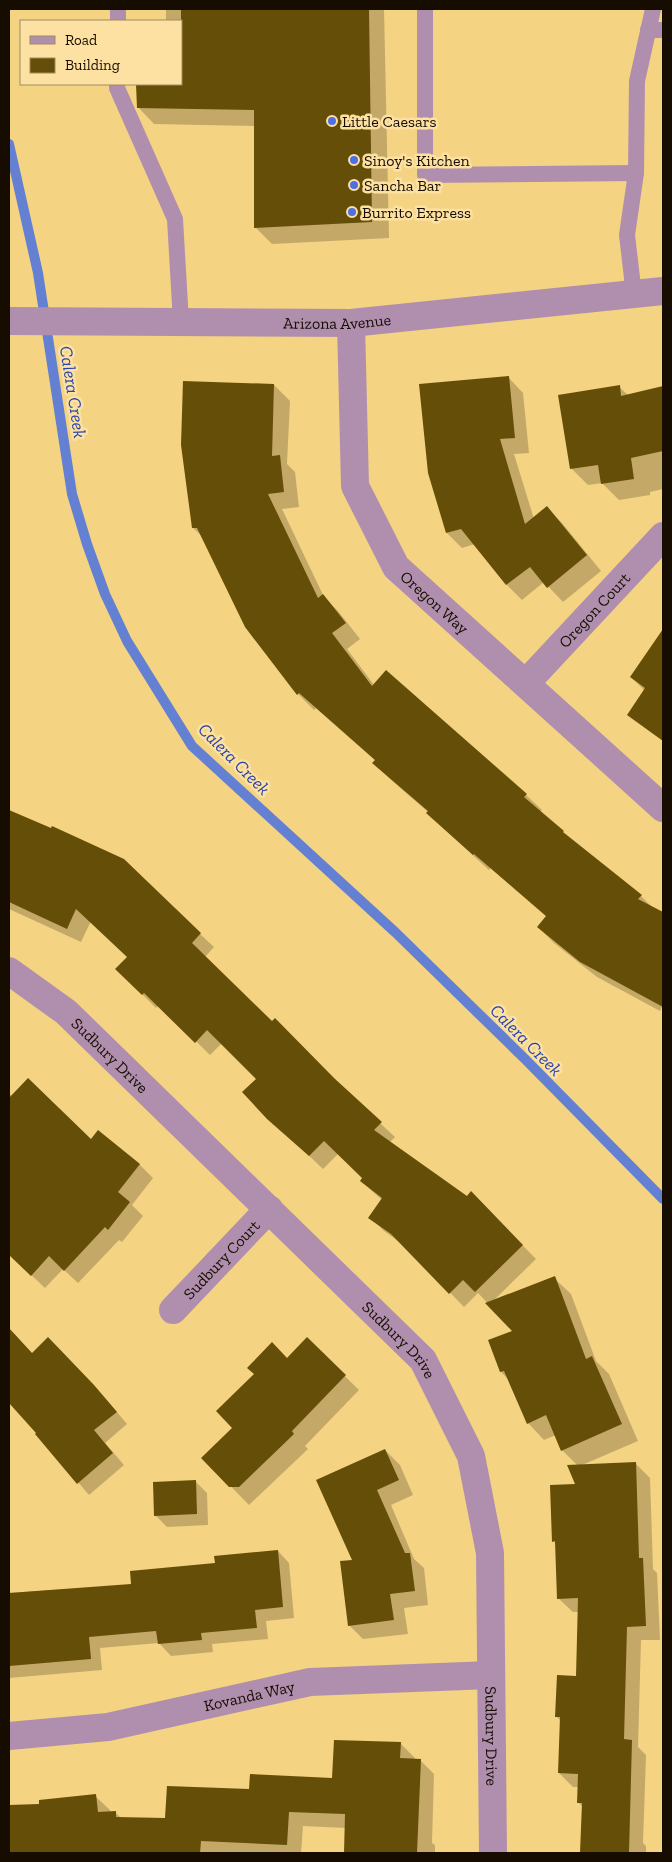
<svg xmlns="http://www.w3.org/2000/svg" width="672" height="1862" viewBox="0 0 672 1862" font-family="'Zilla Slab',serif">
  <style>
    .shadow { fill: #0003 }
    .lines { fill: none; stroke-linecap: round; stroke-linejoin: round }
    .stream { stroke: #6380d2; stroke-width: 10 }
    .building { fill: #654e07 }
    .service { stroke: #b08fae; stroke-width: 16 }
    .minor { stroke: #b08fae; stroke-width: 28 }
    .poi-dot { fill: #4e70e4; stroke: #fce1a2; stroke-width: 2 }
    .labels { text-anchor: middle; stroke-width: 5; stroke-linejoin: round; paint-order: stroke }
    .poi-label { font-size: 16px; fill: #160d00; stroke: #fce1a2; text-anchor: start }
    .street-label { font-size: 16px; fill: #160d00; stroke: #fce1a2 }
    .water-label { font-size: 18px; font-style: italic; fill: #2c44a5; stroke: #fce1a2 }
  </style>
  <rect width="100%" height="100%" fill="#f4d382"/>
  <g class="shadow">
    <polygon points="166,9 384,9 389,238 272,244 255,227 255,126 154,124 138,107 138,84 181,84 181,21 166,21"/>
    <polygon points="508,377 523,393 529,453 514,454 534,519 547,508 562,523 601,571 563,602 544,582 522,600 507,585 475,544 462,548 447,533"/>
    <polygon points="274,385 290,401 287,464 295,472 299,507 282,509 324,597 338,611 360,639 347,649 374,685 386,672 526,795 542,810 540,812 571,840 641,896 654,909 663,914 663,1005 660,1011 597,977 554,943 538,927 547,917 491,868 489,870 443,828 428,812 390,779 374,763 376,761 316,708 314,710 298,694 246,627 204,538 193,528"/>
    <polygon points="619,387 628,395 663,387 663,489 650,492 650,495 619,500 602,483 588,485 571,468"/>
    <polygon points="663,631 663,715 653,714 645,691 631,677"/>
    <polygon points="9,811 52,830 200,934 214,947 205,957 272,1023 395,1137 389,1143 467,1198 485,1207 536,1259 493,1301 554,1278 571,1294 596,1361 609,1374 638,1441 582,1465 636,1464 650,1478 653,1569 657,1573 660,1640 641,1640 638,1747 646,1755 643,1843 646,1846 646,1853 581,1853 583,1807 578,1802 578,1787 573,1787 559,1773 561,1721 557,1717 577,1677 579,1612 573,1612 558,1598 556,1544 553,1541 577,1485 578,1466 562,1450 556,1435 544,1440 528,1423 508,1379 501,1372 489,1341 515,1332 478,1293 464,1307 405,1246 384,1231 370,1217 382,1200 361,1181 364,1178 338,1154 323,1169 257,1106 258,1079 222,1043 210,1055 159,1005 156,1008 117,969 128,957 91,921 81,942 9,909"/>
    <polygon points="9,1094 91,1140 98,1132 140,1165 153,1178 132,1205 143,1216 122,1242 119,1240 78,1283 63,1269 45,1288 9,1254 9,1226 32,1202 9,1180"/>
    <polygon points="17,1339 32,1354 48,1339 105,1398 127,1424 105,1443 124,1465 89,1495 9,1401 9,1346"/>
    <polygon points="307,1339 359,1390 305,1446 308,1449 249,1505 203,1458 234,1428 287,1359"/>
    <polygon points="385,1450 400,1465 413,1495 391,1505 414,1559 424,1568 428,1605 404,1608 408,1634 363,1639 349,1625 354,1561"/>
    <polygon points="195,1481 207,1493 208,1525 167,1527 155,1515"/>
    <polygon points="278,1551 289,1563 294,1618 266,1621 268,1639 212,1644 213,1652 171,1656 159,1643 100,1648 102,1670 9,1678 9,1593 132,1585"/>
    <polygon points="400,1743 415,1758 414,1760 420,1760 434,1774 432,1843 435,1845 435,1853 345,1853 346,1828 303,1826 301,1853 9,1853 9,1806 41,1805 95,1796 110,1810 110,1813 115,1812 121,1818 166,1820 250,1791 334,1779"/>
  </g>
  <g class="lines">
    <polyline class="stream" points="9,144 38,273 72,494 87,544 105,594 127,641 192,746 395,932 525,1059 663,1199"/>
  </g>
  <g class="building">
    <polygon points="181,9 369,9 372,222 254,228 254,110 137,108 136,84 181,84"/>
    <polygon points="509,376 515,438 500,439 525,524 547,506 587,555 547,588 530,567 506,585 461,529 446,533 428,473 419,384"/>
    <polygon points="183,381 274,384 272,456 280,455 284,492 268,494 318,598 323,594 346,623 332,633 372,686 386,670 527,794 524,797 564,831 563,832 642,895 638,899 663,912 663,1007 580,962 537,927 546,916 474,854 473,855 426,813 428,811 372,763 375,760 299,693 297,695 245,627 197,528 192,528 181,445"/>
    <polygon points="620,385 621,396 663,386 663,451 631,458 634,479 601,484 598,465 570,469 558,395"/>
    <polygon points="663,629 663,741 627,715 645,688 630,677"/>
    <polygon points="9,810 51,828 52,826 124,859 201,933 192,943 272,1021 275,1018 334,1078 382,1122 374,1130 467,1196 471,1191 523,1245 475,1292 463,1280 449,1294 391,1234 368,1218 382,1198 360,1181 362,1178 324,1141 309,1156 267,1119 242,1092 256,1079 207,1030 195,1043 144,993 142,995 115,969 127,957 76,909 67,929 9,902"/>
    <polygon points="28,1078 91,1139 98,1130 140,1164 118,1192 130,1202 108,1230 105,1227 64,1271 49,1256 31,1276 9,1255 9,1098"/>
    <polygon points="555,1276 586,1359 592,1356 622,1424 561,1451 546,1415 527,1424 504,1371 500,1372 488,1340 512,1331 485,1303"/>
    <polygon points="9,1328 32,1353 48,1337 94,1385 117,1412 94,1430 113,1453 77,1484 35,1434 36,1433 9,1403"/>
    <polygon points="307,1337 346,1375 292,1431 294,1434 239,1487 229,1487 201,1458 232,1428 216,1411 254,1374 247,1368 272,1342 287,1358"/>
    <polygon points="385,1449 399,1480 377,1490 405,1553 410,1553 415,1591 390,1594 394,1620 348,1626 340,1561 352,1560 316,1480"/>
    <polygon points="636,1462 639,1558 643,1558 646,1626 627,1627 624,1739 632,1740 629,1853 580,1853 582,1803 577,1803 578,1774 558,1773 560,1717 555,1717 557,1675 576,1676 578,1598 557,1599 555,1541 552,1542 550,1485 575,1484 567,1465"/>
    <polygon points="196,1480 197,1514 154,1516 153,1482"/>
    <polygon points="278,1550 283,1607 255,1610 257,1628 201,1633 202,1640 158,1644 156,1631 89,1637 91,1659 9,1666 9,1593 131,1584 130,1571 215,1563 214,1556"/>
    <polygon points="334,1740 401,1742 400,1758 421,1759 417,1853 344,1853 345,1814 289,1812 287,1845 201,1841 200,1853 9,1853 9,1805 39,1804 39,1800 96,1794 98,1812 116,1811 116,1817 165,1818 167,1786 249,1789 250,1774 332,1778"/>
  </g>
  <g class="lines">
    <g class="service">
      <polyline points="425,9 425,175 636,173"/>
      <polyline points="118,21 118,9"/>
      <polyline points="648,30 663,30"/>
      <polyline points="117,84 117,88 175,219 181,322"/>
      <polyline points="634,295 627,235 636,173 637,81 653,9"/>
    </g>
    <g class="minor">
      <path id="s1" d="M9 321 351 323 663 291"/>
      <path id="s2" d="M351 323 355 486 396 567 663 808"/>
      <path id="s3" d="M526 683 663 536"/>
      <path id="s4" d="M9 971 66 1012 423 1360 471 1456 490 1553 493 1853"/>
      <path id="s5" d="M173 1310 269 1209"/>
      <path id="s6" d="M9 1736 108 1727 310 1682 491 1675"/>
    </g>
  </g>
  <g class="poi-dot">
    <circle cx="332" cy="121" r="5"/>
    <circle cx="354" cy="160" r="5"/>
    <circle cx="354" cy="185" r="5"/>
    <circle cx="352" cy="212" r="5"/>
  </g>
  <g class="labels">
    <g class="poi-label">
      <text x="342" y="127">Little Caesars</text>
      <text x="364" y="166">Sinoy's Kitchen</text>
      <text x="364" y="191">Sancha Bar</text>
      <text x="362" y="218">Burrito Express</text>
    </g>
    <g class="street-label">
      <text dy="6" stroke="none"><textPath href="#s1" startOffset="328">Arizona Avenue</textPath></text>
      <text dy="6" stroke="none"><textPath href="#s2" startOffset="306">Oregon Way</textPath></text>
      <text dy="6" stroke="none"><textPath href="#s3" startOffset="100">Oregon Court</textPath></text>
      <text dy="6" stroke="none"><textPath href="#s4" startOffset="132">Sudbury Drive</textPath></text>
      <text dy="6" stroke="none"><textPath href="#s5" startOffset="70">Sudbury Court</textPath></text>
      <text dy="6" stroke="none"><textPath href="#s4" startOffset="538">Sudbury Drive</textPath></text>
      <text dy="6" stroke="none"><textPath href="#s6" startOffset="244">Kovanda Way</textPath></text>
      <text dy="6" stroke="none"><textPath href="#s4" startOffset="958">Sudbury Drive</textPath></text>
    </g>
    <g class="water-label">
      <text transform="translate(73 392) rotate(81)" y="6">Calera Creek</text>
      <text transform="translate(234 759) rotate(45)" y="6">Calera Creek</text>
      <text transform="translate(526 1040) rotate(45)" y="6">Calera Creek</text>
    </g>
  </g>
  <rect width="672" height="1862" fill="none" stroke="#160d00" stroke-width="20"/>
  <rect x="20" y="20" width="162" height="65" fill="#fce1a2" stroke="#a08c61"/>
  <rect x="30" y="36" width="25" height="8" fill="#b08fae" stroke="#a08c61"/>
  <text x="65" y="45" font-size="15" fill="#160d00">Road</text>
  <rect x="30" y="58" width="25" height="15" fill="#654e07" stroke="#a08c61"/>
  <text x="65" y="70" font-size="15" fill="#160d00">Building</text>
</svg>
